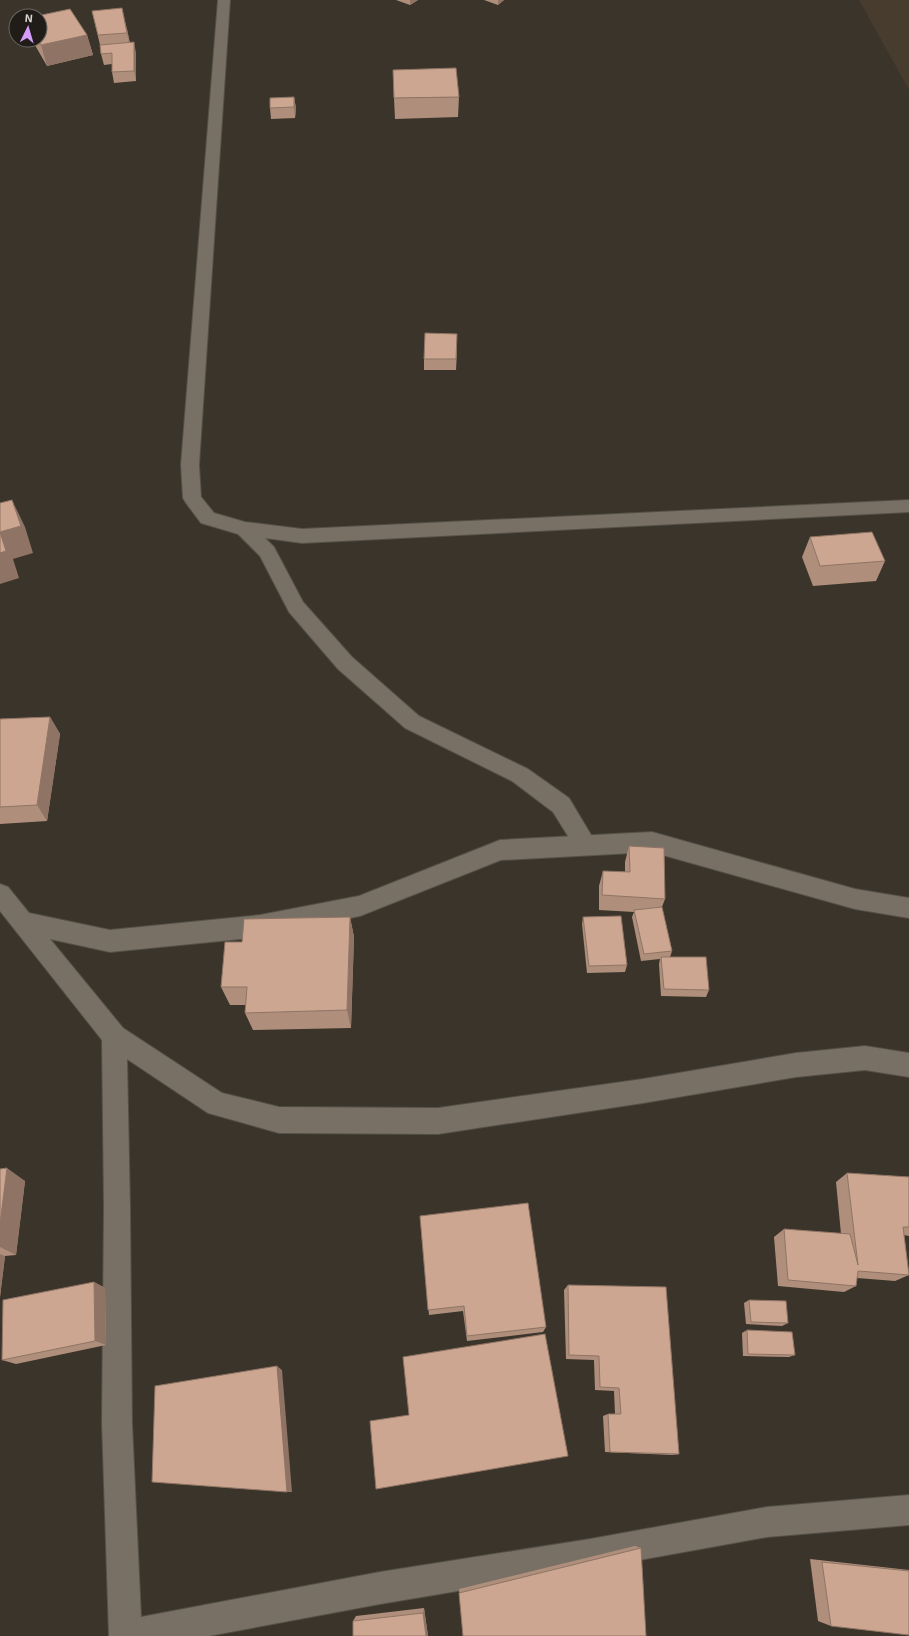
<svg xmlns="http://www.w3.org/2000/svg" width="909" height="1636" viewBox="0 0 909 1636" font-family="'Exo 2',sans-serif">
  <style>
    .built { fill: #473c2d }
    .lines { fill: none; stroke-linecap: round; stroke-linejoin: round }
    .service-casing { stroke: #555047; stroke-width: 2 }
    .minor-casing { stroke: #555047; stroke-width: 2 }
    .service { fill: #787065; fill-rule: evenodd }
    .minor { fill: #787065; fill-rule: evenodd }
    .wall { fill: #af8f7c }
    .shaded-wall { fill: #8f7465 }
    .building { fill: #cca690; stroke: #8f7465 }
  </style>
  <rect width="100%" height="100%" fill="#3b342a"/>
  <polygon class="built" points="859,0 909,0 909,90"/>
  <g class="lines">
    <g class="service-casing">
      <polygon id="service" points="218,0 230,0 199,465 201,497 214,513 245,522 302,529 909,500 909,512 302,543 265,538 274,547 303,602 352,657 419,716 528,769 569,798 597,845 594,852 586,855 578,852 553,812 512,781 405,728 338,669 289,612 260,556 238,534 201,523 186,503 183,498 181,465"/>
    </g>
    <g class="minor-casing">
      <polygon id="minor" points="652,832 855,889 909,898 909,918 855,909 652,852 501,860 360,916 260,937 110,952 50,939 123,1028 222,1093 279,1107 438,1108 643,1079 796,1053 865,1046 909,1053 909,1077 865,1070 796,1077 643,1103 438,1134 279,1133 208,1113 127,1059 130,1207 132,1423 141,1617 380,1572 590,1539 767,1507 909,1495 909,1525 767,1537 590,1569 380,1604 209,1636 109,1636 102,1423 104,1207 102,1040 0,911 0,884 8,887 29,913 110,930 260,915 359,896 500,840"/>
    </g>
    <use href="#service" class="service"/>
    <use href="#minor" class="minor"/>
  </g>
  <g class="wall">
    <polygon points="396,0 418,0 410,5"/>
    <polygon points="484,0 504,0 498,5"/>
    <polygon points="92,11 127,29 130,43 136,53 136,81 114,83 112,72 112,64 104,65 101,54 100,45"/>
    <polygon points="87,35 93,55 47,66 32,40 40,40"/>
    <polygon points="294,97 296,108 295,118 271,119 270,108"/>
    <polygon points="459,97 458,117 395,119 394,98"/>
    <polygon points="457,344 456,370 424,370 424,359"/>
    <polygon points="810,537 885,561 876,581 813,586 802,557"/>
    <polygon points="50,717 60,734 47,821 0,824 0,719"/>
    <polygon points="629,846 665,899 662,907 672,951 670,957 709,990 706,997 661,996 659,964 660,959 641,961 632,917 634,912 599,910 599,886 603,871 625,872 625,862"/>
    <polygon points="350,917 354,937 351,1028 253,1030 245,1013 245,1005 230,1005 221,987 242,942"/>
    <polygon points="583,917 627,965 625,972 587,973 582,924"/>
    <polygon points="0,1169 25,1181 16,1255 5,1256 0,1297"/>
    <polygon points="847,1173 909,1177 909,1236 904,1235 909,1275 895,1281 857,1278 856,1286 844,1292 778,1286 774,1237 784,1229 841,1234 836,1182"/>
    <polygon points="420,1216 546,1327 543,1332 467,1341 463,1311 429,1315"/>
    <polygon points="94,1282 105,1288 106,1345 16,1364 2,1360"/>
    <polygon points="568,1285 679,1454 672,1455 605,1452 603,1416 608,1414 615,1414 614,1391 595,1390 594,1360 566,1359 564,1290"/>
    <polygon points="749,1300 788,1323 782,1326 746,1324 744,1303"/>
    <polygon points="747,1330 795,1355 789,1357 743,1356 742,1333"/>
    <polygon points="635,1546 641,1548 463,1636 459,1589"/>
    <polygon points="810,1559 909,1570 909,1635 831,1626 818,1621"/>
    <polygon points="424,1608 428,1636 353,1621 356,1616"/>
  </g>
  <g class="shaded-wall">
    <polygon points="410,0 418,0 410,5"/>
    <polygon points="498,0 504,0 498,5"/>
    <polygon points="122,8 127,29 131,53"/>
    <polygon points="87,35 93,55 47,66 41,45"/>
    <polygon points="134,42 136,53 136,81 134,71"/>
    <polygon points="294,97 296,108 295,118 294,107"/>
    <polygon points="457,334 457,344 456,370 456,359"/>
    <polygon points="12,500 25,527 33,553 13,559 19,578 0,584 0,532"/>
    <polygon points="50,717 60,734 47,821 37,805"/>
    <polygon points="350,917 354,937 351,1028 347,1010"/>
    <polygon points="7,1168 25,1181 16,1255 0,1247 0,1224"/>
    <polygon points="0,1254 5,1256 0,1297"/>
    <polygon points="94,1282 105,1288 106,1345 95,1341"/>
    <polygon points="277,1366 282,1370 292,1492 287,1492"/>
    <polygon points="424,1608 428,1636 426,1636 423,1613"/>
  </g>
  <g class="building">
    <polygon points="122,8 127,33 98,35 92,11"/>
    <polygon points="70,9 87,35 41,45 38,40 40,40 40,16 37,16"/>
    <polygon points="134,42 134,71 112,72 112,53 101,54 100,45"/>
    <polygon points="456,68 459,97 394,98 393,70"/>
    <polygon points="294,97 294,107 270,108 270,98"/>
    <polygon points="425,333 457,334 456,359 424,359"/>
    <polygon points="12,500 21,526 0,532 6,551 0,553 0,503"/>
    <polygon points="872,532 885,561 820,566 810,537"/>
    <polygon points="50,717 37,805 0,807 0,719"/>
    <polygon points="629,846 664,848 665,899 602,895 603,871 630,872"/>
    <polygon points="662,907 672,951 644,954 634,910"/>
    <polygon points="621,916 627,965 589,966 583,917"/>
    <polygon points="350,917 347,1010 245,1013 247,987 221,987 225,942 242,942 244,919"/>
    <polygon points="661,957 706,957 709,990 664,989"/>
    <polygon points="7,1168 0,1224 0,1169"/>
    <polygon points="847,1173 909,1177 909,1227 903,1227 909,1275 858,1271 856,1286 788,1280 784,1229 850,1234 858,1265"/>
    <polygon points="528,1203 546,1327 467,1336 464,1306 428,1310 420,1216"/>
    <polygon points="94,1282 95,1341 2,1360 3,1300"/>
    <polygon points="568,1285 666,1287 679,1454 610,1452 608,1414 621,1414 619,1388 600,1387 599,1356 569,1355"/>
    <polygon points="749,1300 786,1301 788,1323 751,1322"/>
    <polygon points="747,1330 792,1332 795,1355 748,1354"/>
    <polygon points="545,1334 568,1456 376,1489 370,1421 409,1415 403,1357"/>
    <polygon points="277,1366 287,1492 152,1482 155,1386"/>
    <polygon points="641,1548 646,1636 463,1636 459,1593"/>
    <polygon points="822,1562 909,1571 909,1635 831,1626"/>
    <polygon points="423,1613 426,1636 353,1636 353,1621"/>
  </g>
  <g transform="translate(28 28) rotate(5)"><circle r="19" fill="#201c18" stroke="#6a6661"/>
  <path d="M0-3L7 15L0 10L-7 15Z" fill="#d59bfa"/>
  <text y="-6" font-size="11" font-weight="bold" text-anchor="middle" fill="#d9d4ce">N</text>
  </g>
</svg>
